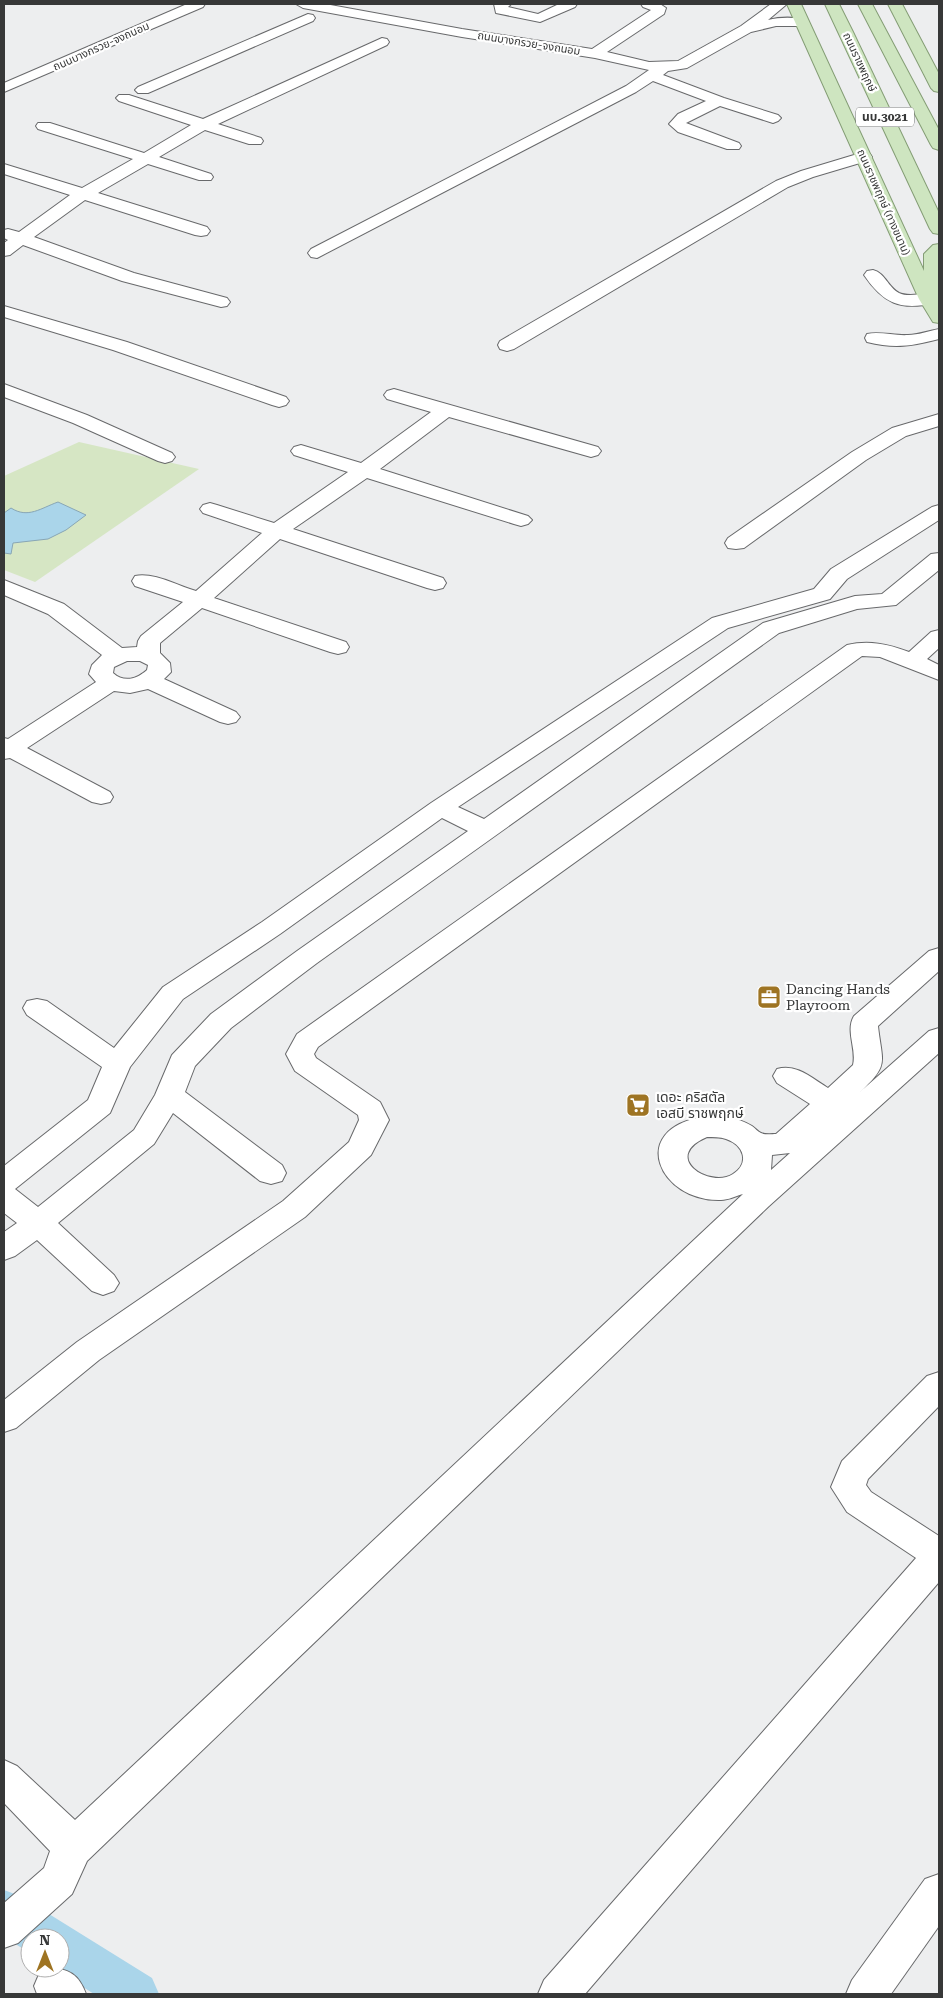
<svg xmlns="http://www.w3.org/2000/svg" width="943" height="1998" viewBox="0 0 943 1998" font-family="'Roboto Serif','Noto Sans Thai',serif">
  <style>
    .green { fill: #d6e6c4 }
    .water { fill: #aad5ea; stroke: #88a6b5 }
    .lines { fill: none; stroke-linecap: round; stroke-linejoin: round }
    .canal { fill: #aad5ea; fill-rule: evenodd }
    .minor-casing { stroke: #68696b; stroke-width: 2 }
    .major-casing { stroke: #849d75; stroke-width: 2 }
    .minor { fill: #fff; fill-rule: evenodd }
    .major { fill: #cee5c0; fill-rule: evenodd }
    .labels { text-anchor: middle; stroke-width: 4.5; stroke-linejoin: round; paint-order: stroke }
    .far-street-label { font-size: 11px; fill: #373838; stroke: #fff }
    .shield { fill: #fff; stroke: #737474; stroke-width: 1 }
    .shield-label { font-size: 12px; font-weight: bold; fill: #373838 }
    .poi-label { font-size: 14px; fill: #373838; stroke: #fff; text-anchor: start }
  </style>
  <rect width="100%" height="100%" fill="#edeeef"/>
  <polygon class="green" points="79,442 199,469 35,582 4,570 4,476"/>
  <path class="water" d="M58 502 86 515 66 530 48 539 13 543 11 554 4 553V513L11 508C28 519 41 508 58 502Z"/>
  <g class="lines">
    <polygon class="canal" points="4,1890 20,1896 152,1978 159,1994 94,1994 53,1968 60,1968 60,1938 30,1938 30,1953 4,1937"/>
    <g class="minor-casing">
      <g id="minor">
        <polygon points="187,4 205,4 203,7 4,92 4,83"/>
        <path d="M296 4H325L462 29 592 49 651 10 643 7 641 4H660L666 8 664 14 607 52 649 62 678 61 741 26 771 4H787L768 20C780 17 795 17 807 20L809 23 807 26H776L751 32 687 68 668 71 663 75 724 98 778 115 781 118 778 121 773 123 720 106 686 123 739 143 741 146 739 149H727L678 132 669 124 678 114 706 101 653 81 636 92 317 258 311 257 308 253 311 249 626 86 649 70 595 58 462 37 303 8Z"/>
        <polygon points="494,4 511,4 508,7 538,14 559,4 577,4 575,7 540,22 496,13"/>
        <polygon points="308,14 313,15 315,18 313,21 148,93 138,93 135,90 138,87"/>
        <polygon points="382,38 387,39 389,42 387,45 218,124 261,138 263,141 261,144 249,144 205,130 159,157 211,174 213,177 211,180 199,180 148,164 98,193 207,227 210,231 207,235 201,236 195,235 85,200 34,237 134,273 227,298 230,302 227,306 221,307 122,281 23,245 10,255 4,256 4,243 8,240 4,238 4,230 8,229 19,232 70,195 4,174 4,164 82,188 133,159 38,129 36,126 38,123 50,123 144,153 191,125 119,101 116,98 119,95 129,95 203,119"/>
        <polygon points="864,152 870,154 872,157 870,160 813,177 788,187 514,349 507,351 500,349 498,345 500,341 776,181 801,171"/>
        <path d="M873 270C885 273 888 287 899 293 909 298 923 292 934 295L937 299 934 303C900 311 883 303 864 275L867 271Z"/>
        <polygon points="4,306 127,342 286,397 289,401 286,405 279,407 272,405 113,350 4,317"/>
        <path d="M939 329V339C912 346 895 349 867 342L865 338 867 334C879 331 895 336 908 335 918 335 929 331 939 329Z"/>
        <polygon points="4,384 87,415 172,453 175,457 172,461 165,463 158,461 73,423 4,397"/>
        <path d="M394 389 598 447 601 451 598 455 591 457 449 417 380 469 528 516 532 520 528 524 521 526 514 524 367 478 293 529 443 578 446 583 443 588 435 590 427 588 280 539 214 598 346 642 349 647 346 652 338 654 330 652 202 608 160 643V653L170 663 171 672 164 679 236 712 240 717 236 722 228 724 220 722 148 689 130 693 114 691 27 748 110 792 113 797 110 802 101 804 92 802 10 758 4 759V738L8 739 96 682 89 674 92 665 102 655 48 614 4 595V580L64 604 122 648 137 647 138 641 141 636 183 602 135 586 132 581 135 576C154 572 178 586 196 591L262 533 203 513 200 509 203 505 210 503 217 505 274 523 348 472 294 455 291 451 294 447 301 445 361 463 431 412 387 399 384 395 387 391ZM127 661H140L148 665 147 670C137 679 124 683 113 673L114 667Z"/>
        <polygon points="939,414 939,426 906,436 866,460 744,548 736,549 728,548 725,543 728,538 852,452 892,428"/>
        <path d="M939 505V520L847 579 830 599 728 628 458 807 484 819 763 623 855 596 882 594 931 554 939 553V570L896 605 857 609 779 633 317 963 231 1028 195 1066 185 1092 282 1165 286 1173 282 1181 271 1184 260 1181 173 1113 154 1144 58 1223 114 1275 119 1283 114 1291 103 1295 92 1291 37 1240 15 1256 4 1260V1232L17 1223 4 1213V1166L88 1100 102 1067 27 1015 23 1008 27 1001 37 999 47 1001 114 1048 163 987 262 922 431 803 712 618 814 589 831 569 932 507ZM442 818 468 831 297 951 211 1014 172 1055 155 1095 134 1130 38 1207 15 1189 110 1113 130 1067 183 999 280 934Z"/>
        <path d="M939 630V648L927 659 939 665V680L880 657 862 656 318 1047 314 1054 316 1058 380 1102 389 1120 371 1155 305 1217 99 1360 16 1428 4 1432V1400L77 1342 283 1201 349 1142 359 1120 358 1115 295 1071 286 1054 297 1034 847 645C869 640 888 644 909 652L931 632Z"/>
        <path d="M939 948V971L878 1026C882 1063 890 1064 860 1092L929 1031 939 1028V1053L769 1206 87 1861 72 1894 18 1943 4 1948V1903L44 1868 50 1851 4 1803V1760L17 1766 75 1820 743 1194C736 1196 728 1200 721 1200 659 1202 627 1129 703 1117 718 1114 739 1118 752 1126 755 1128 758 1132 761 1133 765 1135 772 1134 776 1134L810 1104 777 1083 773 1076 777 1069C796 1063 812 1078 828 1088L853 1065C857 1049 845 1031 854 1016L929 951ZM707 1137C713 1137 720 1137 726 1139 744 1145 750 1163 733 1174 710 1189 660 1157 707 1137ZM790 1153 771 1170 772 1155Z"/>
        <polygon points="939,1372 939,1406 868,1479 866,1485 871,1492 939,1536 939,1582 585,1994 538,1994 544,1980 916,1558 847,1512 831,1487 842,1461 927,1376"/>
        <polygon points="939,1874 939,1926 891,1994 846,1994 852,1980 925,1879"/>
        <path d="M48 1968C69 1968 79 1975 86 1994H37L34 1986 40 1972Z"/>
      </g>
    </g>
    <g class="major-casing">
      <g id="major">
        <polygon points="787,4 801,4 924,271 924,254 933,245 939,244 939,323 933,322 919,299"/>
        <polygon points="825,4 839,4 853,32 939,213 939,234 933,233 930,229"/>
        <polygon points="858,4 872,4 939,130 939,150 933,148 931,145"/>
        <polygon points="888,4 902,4 939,74 939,92 934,91 931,88"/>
      </g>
    </g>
    <use href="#minor" class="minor"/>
    <use href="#major" class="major"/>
  </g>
  <defs>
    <g id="office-square" transform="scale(1.25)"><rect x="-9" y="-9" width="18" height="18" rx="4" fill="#9e7423" stroke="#fff"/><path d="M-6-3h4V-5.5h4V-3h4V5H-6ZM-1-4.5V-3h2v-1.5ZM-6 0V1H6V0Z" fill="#fff"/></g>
    <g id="supermarket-square" transform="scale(1.25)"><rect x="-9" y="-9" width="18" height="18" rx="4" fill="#9e7423" stroke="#fff"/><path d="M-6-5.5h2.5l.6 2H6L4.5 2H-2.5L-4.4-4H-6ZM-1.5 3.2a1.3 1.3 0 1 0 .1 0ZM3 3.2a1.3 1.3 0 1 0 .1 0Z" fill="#fff"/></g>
  </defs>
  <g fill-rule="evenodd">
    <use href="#office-square" x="769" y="997"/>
    <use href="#supermarket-square" x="638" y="1105"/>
  </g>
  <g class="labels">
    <g class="far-street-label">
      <text transform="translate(529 43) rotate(9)" y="4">ถนนบางกรวย-จงถนอม</text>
      <text transform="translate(101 46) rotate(-24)" y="4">ถนนบางกรวย-จงถนอม</text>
      <text transform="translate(860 62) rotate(65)" y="4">ถนนราชพฤกษ์</text>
      <text transform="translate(884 202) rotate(66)" y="4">ถนนราชพฤกษ์ (ทางขนาน)</text>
    </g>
    <rect class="shield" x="856" y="107.5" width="58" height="19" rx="4"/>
    <g class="shield-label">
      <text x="885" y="121">นบ.3021</text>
    </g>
    <g class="poi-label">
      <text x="786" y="994">Dancing Hands<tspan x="786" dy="16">Playroom</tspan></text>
      <text x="656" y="1102">เดอะ คริสตัล<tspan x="656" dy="16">เอสบี ราชพฤกษ์</tspan></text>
    </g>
  </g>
  <rect width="943" height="1998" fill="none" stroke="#373838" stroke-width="10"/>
  <g transform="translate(45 1953)"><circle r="24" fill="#ffffff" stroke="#afafaf"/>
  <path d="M0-4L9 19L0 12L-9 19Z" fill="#9e7423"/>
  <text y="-8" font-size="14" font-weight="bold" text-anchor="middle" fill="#373838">N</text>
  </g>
</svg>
